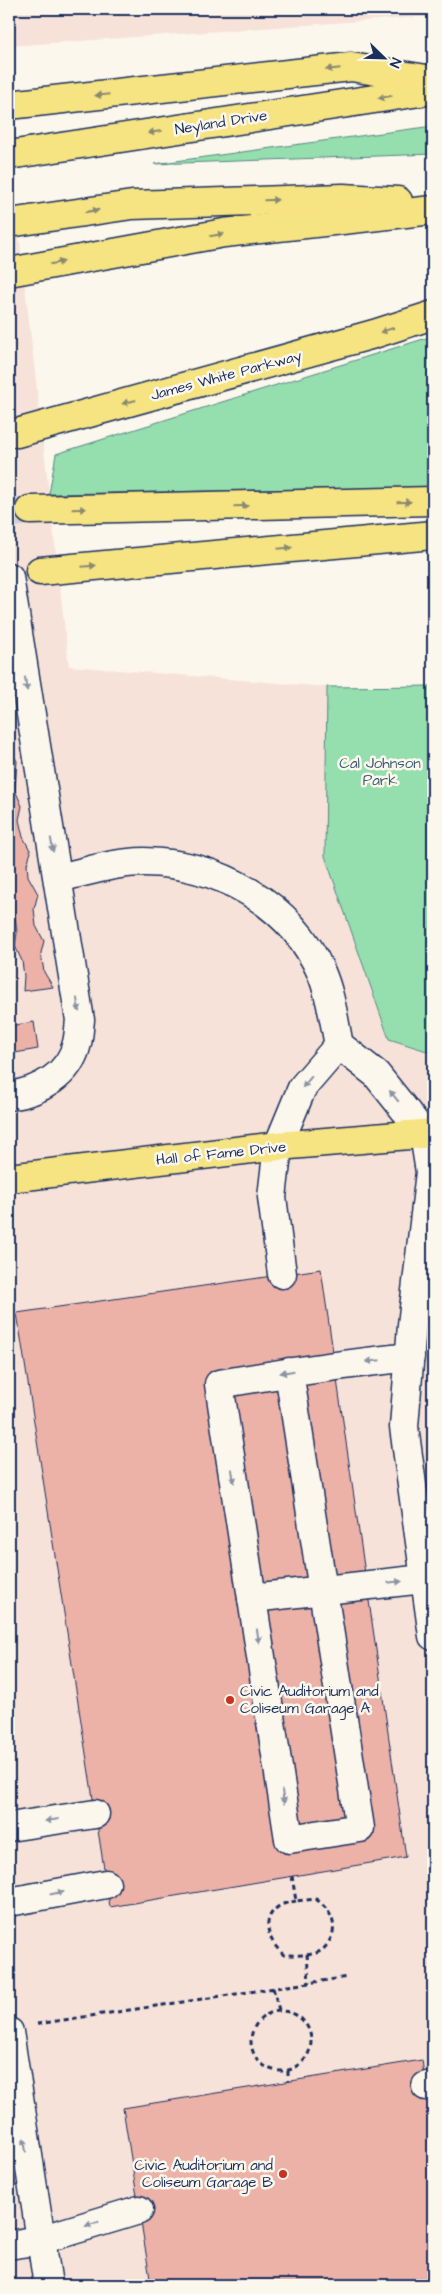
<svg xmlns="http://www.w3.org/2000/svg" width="442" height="2294" viewBox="0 0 442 2294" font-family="'Architects Daughter',sans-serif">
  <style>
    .built { fill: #f6e2d8 }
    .green { fill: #95dead; stroke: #588686 }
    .building { fill: #ecb2a8; stroke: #1b2f5e }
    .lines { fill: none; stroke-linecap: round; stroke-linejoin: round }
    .highway-tunnel { stroke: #cecfd0; stroke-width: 28; stroke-dasharray: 28 14; stroke-linecap: butt }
    .minor-casing { stroke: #1b2f5e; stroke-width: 31 }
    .major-casing { stroke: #1b2f5e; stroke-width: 31 }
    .highway-casing { stroke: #1b2f5e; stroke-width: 31 }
    .path { stroke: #1b2f5e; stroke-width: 3; stroke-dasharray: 5 4; stroke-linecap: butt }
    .minor { stroke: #fbf7ec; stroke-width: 28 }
    .major { stroke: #f6e381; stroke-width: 28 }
    .highway { stroke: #f6e381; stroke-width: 28 }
    .oneway { fill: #888970 }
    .oneway2 { fill: #8b93a5 }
    .poi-dot { fill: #c8321e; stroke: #fbf7ec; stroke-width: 2 }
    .labels { text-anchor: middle; stroke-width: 5; stroke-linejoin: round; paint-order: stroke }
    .street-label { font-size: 15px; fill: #1b2f5e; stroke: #fbf7ec }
    .park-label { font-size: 15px; fill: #3a5b72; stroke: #fbf7ec }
    .poi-label { font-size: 15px; fill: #1b2f5e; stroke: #fbf7ec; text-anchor: start }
  </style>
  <rect width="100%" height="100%" fill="#fbf7ec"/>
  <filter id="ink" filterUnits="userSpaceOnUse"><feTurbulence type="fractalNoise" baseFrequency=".02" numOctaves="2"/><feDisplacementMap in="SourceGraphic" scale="10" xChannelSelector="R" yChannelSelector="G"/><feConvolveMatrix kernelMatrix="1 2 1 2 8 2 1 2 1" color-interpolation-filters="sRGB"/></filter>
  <g filter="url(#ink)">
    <g class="built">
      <polygon points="9,9 433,9 433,16 9,46"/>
      <polygon points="9,148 69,666 327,687 325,856 389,1039 433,1053 433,2285 9,2285"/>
    </g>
    <g class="green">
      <polygon points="433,126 433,154 154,164"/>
      <polygon points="433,336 433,487 49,494 56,454"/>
      <polygon points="433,686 433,1053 389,1039 325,856 327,687"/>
    </g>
    <g class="building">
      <polygon points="9,747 17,761 15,790 22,806 19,820 23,837 31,852 27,864 28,876 38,894 34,909 36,926 44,941 41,953 44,972 53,987 23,991 24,976 22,961 15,946 17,933 15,915 9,903"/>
      <polygon points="34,1022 38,1049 9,1054 9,1026"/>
      <polygon points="321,1269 406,1857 110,1907 17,1313"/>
      <polygon points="422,2060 433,2138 433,2285 151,2285 123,2108"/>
    </g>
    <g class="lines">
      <polyline class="highway-tunnel" points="9,514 30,510"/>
      <g class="minor-casing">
        <g id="minor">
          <path d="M9 577 80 1020C79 1027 79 1035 77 1043 70 1075 39 1092 9 1096"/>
          <path d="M58 878C86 872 115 862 144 862 217 863 291 903 321 972 331 995 334 1021 339 1045L376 1074 424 1134 430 1172 412 1325 404 1427 433 1636"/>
          <polyline points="282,1274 272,1197 278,1146 302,1088 339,1045"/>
          <path d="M289 1372 360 1828 289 1839 219 1384C282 1373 346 1364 410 1357"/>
          <polyline points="252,1598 424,1579"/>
          <polyline points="9,1827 95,1814"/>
          <polyline points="9,1902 106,1884"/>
          <polyline points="9,2032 48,2285"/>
          <polyline points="426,2086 433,2085"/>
          <polyline points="9,2245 40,2240 139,2210"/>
        </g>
      </g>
      <g class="major-casing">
        <polyline id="major" points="9,1178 278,1146 433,1133"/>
      </g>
      <g class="highway-casing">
        <g id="highway">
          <polyline points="9,105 351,67 433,80"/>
          <polyline points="9,155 433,90"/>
          <polyline points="9,223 132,205 343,198 398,201"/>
          <polyline points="9,272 224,233 433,210"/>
          <polyline points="17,433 374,334 433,315"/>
          <polyline points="30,510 433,501"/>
          <polyline points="40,571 433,535"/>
        </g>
      </g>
      <g class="path">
        <path d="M292 1876 296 1901 316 1899C331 1911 340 1926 328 1943 325 1948 322 1951 316 1953 306 1956 294 1955 284 1955 269 1942 258 1918 281 1905 285 1903 291 1902 296 1901"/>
        <polyline points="307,1954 309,1983"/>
        <polyline points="273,1988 279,2010"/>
        <circle cx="281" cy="2041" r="30"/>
        <polyline points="37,2024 348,1977"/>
        <polyline points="288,2071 288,2082"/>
      </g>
      <use href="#minor" class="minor"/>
      <use href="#major" class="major"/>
      <use href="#highway" class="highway"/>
    </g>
    <defs><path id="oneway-solid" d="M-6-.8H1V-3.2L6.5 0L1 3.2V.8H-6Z" transform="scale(1.25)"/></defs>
    <g class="oneway">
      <use href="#oneway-solid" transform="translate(333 69) rotate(174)"/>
      <use href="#oneway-solid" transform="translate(102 95) rotate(174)"/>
      <use href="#oneway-solid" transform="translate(385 97) rotate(171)"/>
      <use href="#oneway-solid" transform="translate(155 132) rotate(171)"/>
      <use href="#oneway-solid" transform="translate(271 200) rotate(-2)"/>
      <use href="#oneway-solid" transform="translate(92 211) rotate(-9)"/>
      <use href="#oneway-solid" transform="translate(217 235) rotate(-10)"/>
      <use href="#oneway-solid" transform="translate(57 263) rotate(-10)"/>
      <use href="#oneway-solid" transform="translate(387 330) rotate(162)"/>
      <use href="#oneway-solid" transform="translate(129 402) rotate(165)"/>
      <use href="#oneway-solid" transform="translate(404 502) rotate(-1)"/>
      <use href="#oneway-solid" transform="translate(241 506) rotate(-1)"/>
      <use href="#oneway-solid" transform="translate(79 509) rotate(-1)"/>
      <use href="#oneway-solid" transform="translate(285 548) rotate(-5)"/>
      <use href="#oneway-solid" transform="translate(89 566) rotate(-5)"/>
    </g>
    <g class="oneway2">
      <use href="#oneway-solid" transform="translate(26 684) rotate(81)"/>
      <use href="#oneway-solid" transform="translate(52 845) rotate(80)"/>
      <use href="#oneway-solid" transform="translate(78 1005) rotate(81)"/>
      <use href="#oneway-solid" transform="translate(307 1082) rotate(130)"/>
      <use href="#oneway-solid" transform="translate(394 1096) rotate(-129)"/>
      <use href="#oneway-solid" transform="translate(373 1361) rotate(174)"/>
      <use href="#oneway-solid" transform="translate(287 1372) rotate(171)"/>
      <use href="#oneway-solid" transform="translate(233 1476) rotate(81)"/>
      <use href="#oneway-solid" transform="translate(395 1582) rotate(-6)"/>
      <use href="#oneway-solid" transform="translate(258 1636) rotate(81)"/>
      <use href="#oneway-solid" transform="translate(283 1797) rotate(81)"/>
      <use href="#oneway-solid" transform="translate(52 1820) rotate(172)"/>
      <use href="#oneway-solid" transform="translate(57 1893) rotate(-11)"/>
      <use href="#oneway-solid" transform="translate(25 2145) rotate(-98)"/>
      <use href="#oneway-solid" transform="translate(92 2224) rotate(163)"/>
    </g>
  </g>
  <g class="poi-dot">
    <circle cx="230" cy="1700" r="5"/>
    <circle cx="283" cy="2174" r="5"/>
  </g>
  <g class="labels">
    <g class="street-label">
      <text transform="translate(221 122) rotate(-9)" y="5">Neyland Drive</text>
      <text transform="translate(226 375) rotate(-15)" y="5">James White Parkway</text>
      <text transform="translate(221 1153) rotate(-6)" y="5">Hall of Fame Drive</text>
    </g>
    <g class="park-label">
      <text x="380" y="768">Cal Johnson<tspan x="380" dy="17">Park</tspan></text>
    </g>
    <g class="poi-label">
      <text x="240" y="1696">Civic Auditorium and<tspan x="240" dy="17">Coliseum Garage A</tspan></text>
      <text x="273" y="2170" text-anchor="end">Civic Auditorium and<tspan x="273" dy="17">Coliseum Garage B</tspan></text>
    </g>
  </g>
  <rect width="442" height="2294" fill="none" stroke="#fbf7ec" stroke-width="30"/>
  <rect x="15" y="15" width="412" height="2264" fill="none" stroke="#1b2f5e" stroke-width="2" filter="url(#ink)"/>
  <g transform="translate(384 58) rotate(113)" stroke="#fbf7ec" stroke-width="4" paint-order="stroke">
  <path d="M0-4L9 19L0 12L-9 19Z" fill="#1b2f5e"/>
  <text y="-8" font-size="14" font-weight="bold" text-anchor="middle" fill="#1b2f5e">N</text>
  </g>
</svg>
